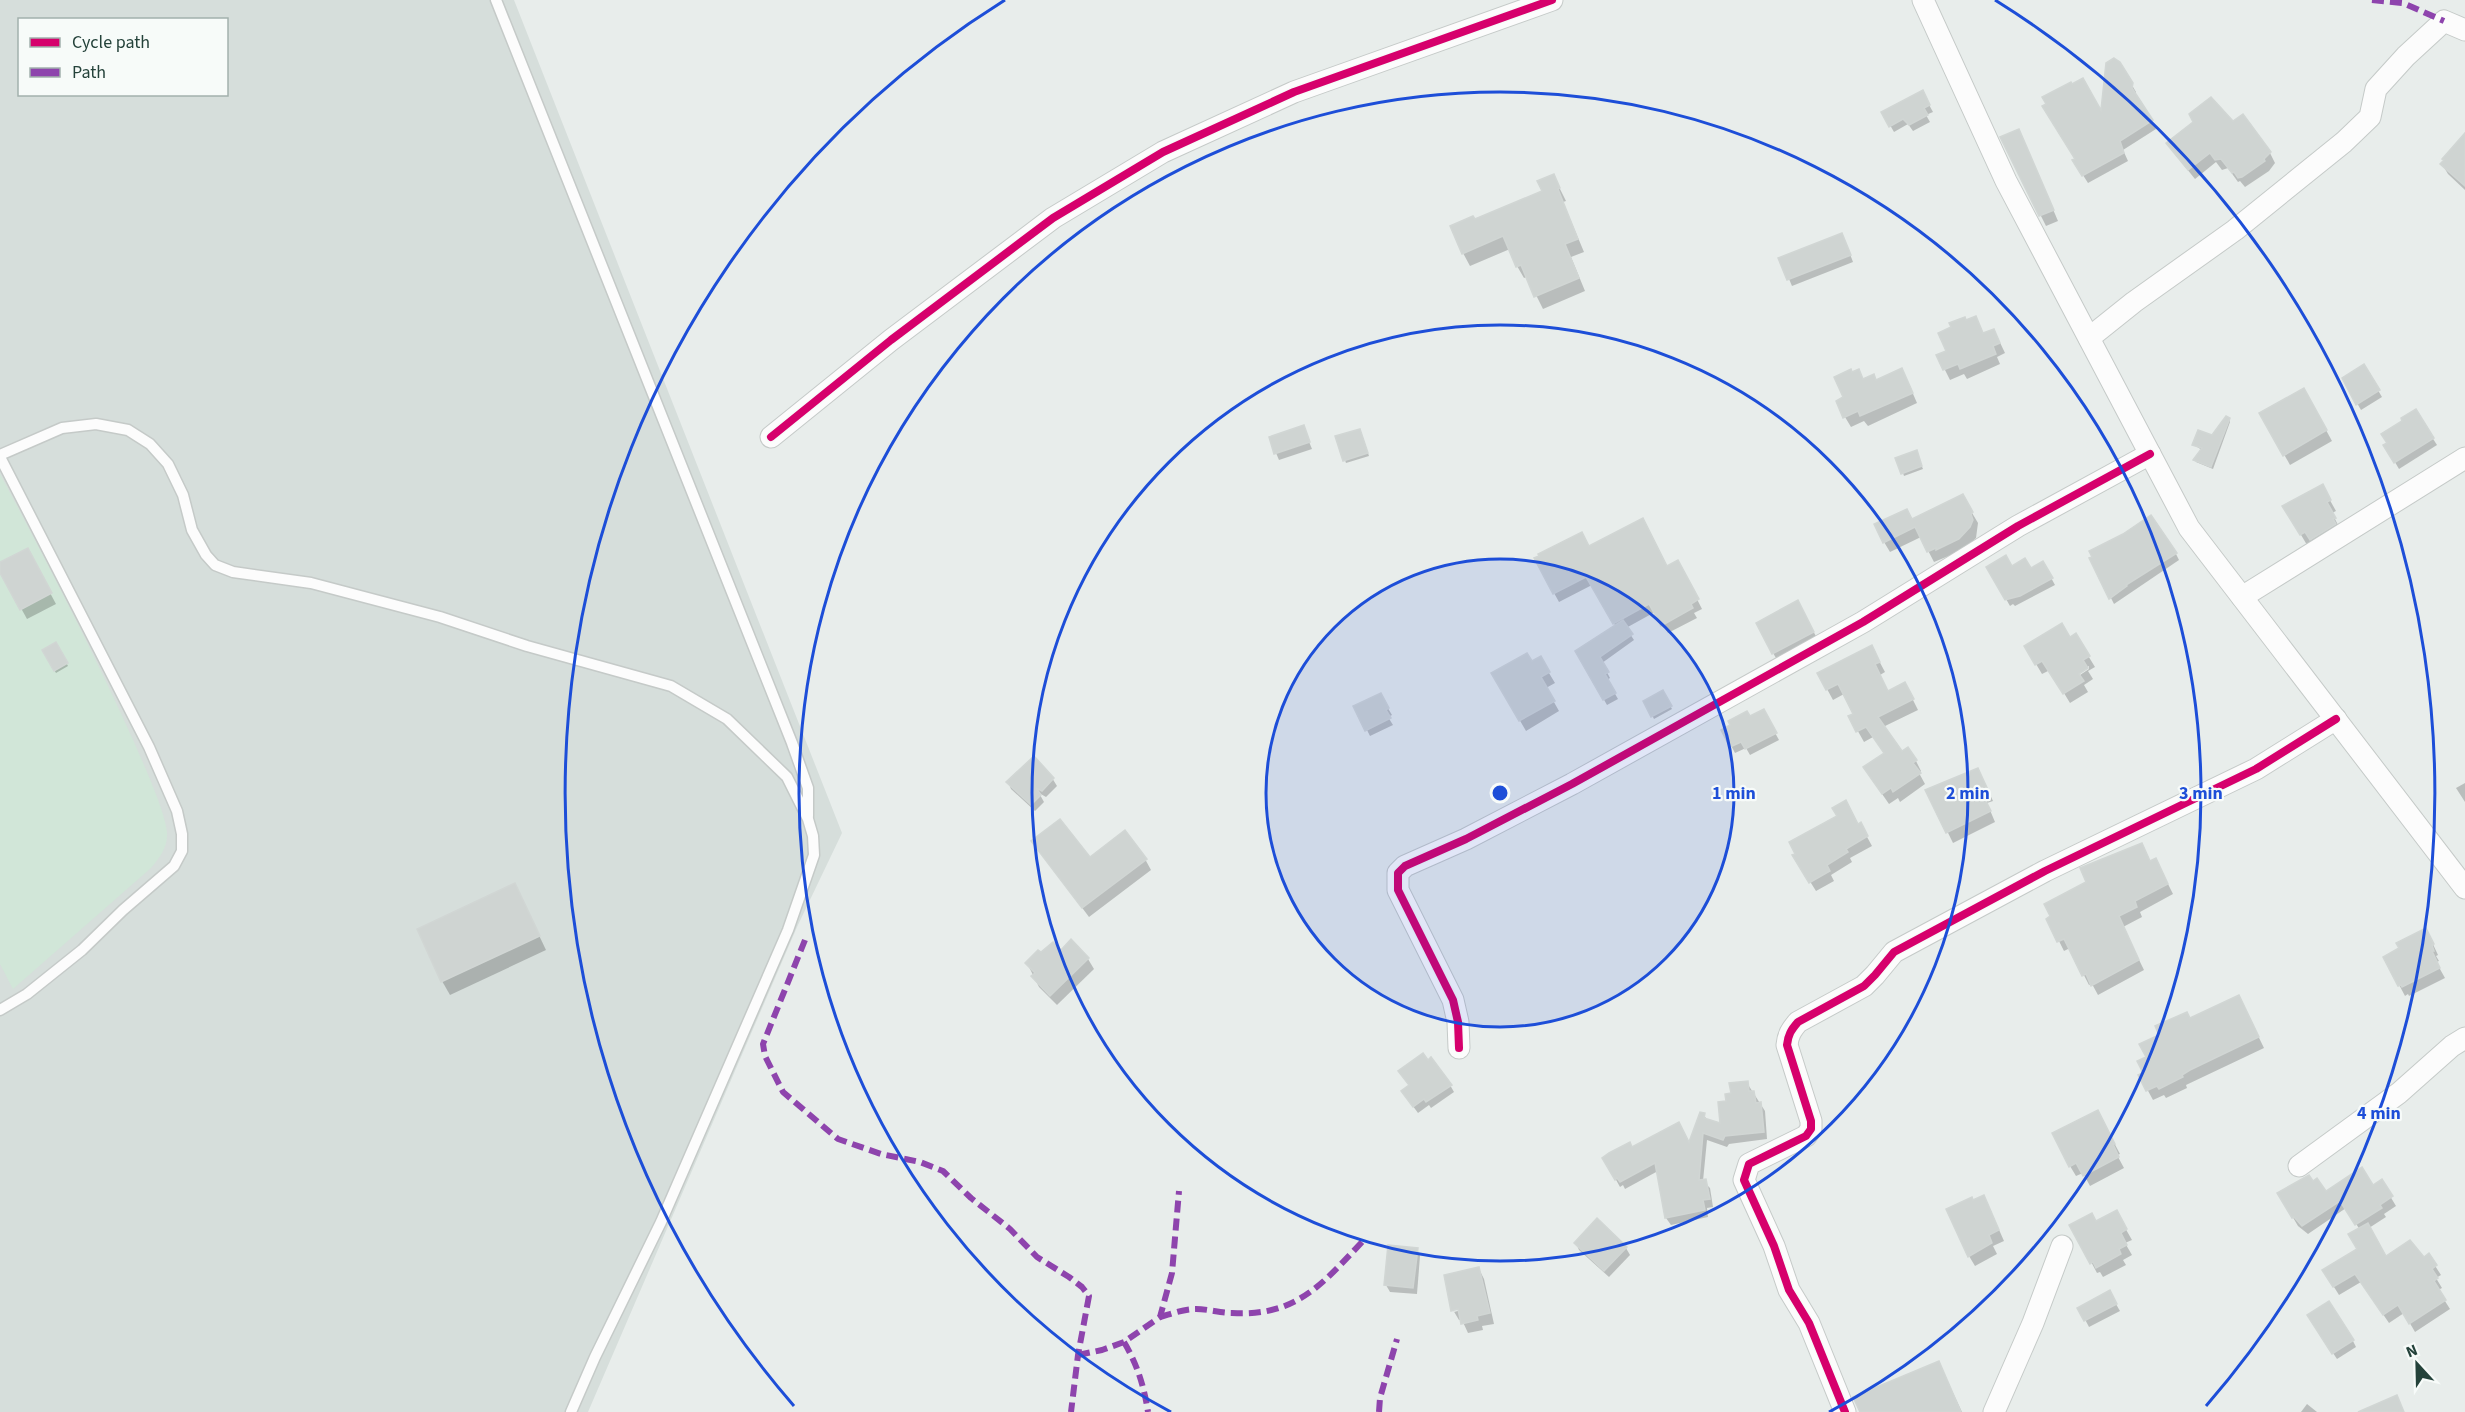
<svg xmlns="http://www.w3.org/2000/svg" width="2465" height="1412" viewBox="0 0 2465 1412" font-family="'Source Sans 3',sans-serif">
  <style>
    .built { fill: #d6dedb; fill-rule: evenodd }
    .green { fill: #d1e6d8; fill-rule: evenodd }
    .shadow { fill: #0003; fill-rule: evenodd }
    .building { fill: #cfd4d2; stroke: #d1d6d4; stroke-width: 1.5 }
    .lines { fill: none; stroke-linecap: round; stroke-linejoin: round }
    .service-casing { stroke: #c5cac8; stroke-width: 13 }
    .minor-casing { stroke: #c5cac8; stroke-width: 23 }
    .service { stroke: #fcfcfc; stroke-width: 10 }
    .minor { stroke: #fcfcfc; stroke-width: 21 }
    .quiet { stroke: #8e44ad; stroke-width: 6; stroke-dasharray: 12 6; stroke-linecap: butt }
    .cycleway-casing { stroke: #f7fbf9; stroke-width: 11 }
    .cycleway { stroke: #d6006c; stroke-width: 8 }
    .ring { fill: none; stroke: #1d4ed8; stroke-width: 3 }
    .centre { fill: #1d4ed8; stroke: #f7fbf9; stroke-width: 3 }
    .ring-label { font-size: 18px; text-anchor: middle; font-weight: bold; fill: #1d4ed8; stroke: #f7fbf9; stroke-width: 4.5; stroke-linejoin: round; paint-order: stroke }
  </style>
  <rect width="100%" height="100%" fill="#e8edeb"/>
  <path class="built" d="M0 0H514L842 833 797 927 588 1412H0ZM20 20H226V94H20Z"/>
  <path class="green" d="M0 474C47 562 93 651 134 742 143 763 165 811 167 832 168 847 160 857 151 868L13 989 0 964ZM56 642 68 663 54 671 42 651Z"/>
  <g class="shadow">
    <polygon points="2119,63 2136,92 2136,96 2156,129 2123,150 2128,161 2088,183 2074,161 2102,115"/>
    <polygon points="1922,92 1933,112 1926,115 1930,122 1913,131 1908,124 1894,132 1883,113"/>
    <polygon points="2465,136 2465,190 2448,174 2442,164"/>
    <polygon points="2002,138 2024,142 2058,221 2046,226"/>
    <polygon points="2174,153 2270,153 2275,163 2269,171 2245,187 2240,181 2238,182 2228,168 2222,170 2216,162 2195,179"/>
    <polygon points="1553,175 1566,201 1563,202 1584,252 1571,257 1585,291 1543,309 1527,277 1524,278 1517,266 1510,249 1470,266 1463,253 1475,221 1544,192"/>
    <polygon points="1845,241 1853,262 1792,286 1780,258"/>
    <polygon points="1975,318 1984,334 1994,330 2005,353 1997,357 2000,364 1967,379 1964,374 1950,380 1938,356 1948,352 1953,328"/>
    <polygon points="2364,367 2382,397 2361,410 2350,391"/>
    <polygon points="1858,371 1864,381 1907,380 1917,403 1868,426 1864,421 1851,427 1845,417 1845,398"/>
    <polygon points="2304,390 2332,441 2290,465 2261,413"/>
    <polygon points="2415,411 2437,445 2399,469 2385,445"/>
    <polygon points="2229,419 2230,422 2213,469 2196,462 2195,460 2202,450 2194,445 2212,437"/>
    <polygon points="1303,427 1312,449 1279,460 1276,453"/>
    <polygon points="1361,433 1369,456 1346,463 1337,437"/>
    <polygon points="1917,455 1923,469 1904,476 1903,473"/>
    <polygon points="2322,486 2336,511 2332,513 2340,529 2307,545 2284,506"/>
    <polygon points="1962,496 1978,523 1976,538 1963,550 1934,562 1921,537 1890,552 1884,542"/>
    <polygon points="1588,547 1667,568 1678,562 1702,609 1694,613 1697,618 1668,633 1655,612 1626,628 1634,640 1602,663 1610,678 1607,680 1618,699 1607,705 1577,652 1616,627 1592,585 1559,602 1554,593"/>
    <polygon points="27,550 56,604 27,619 0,570 0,564"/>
    <polygon points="2176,554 2179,560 2114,604 2091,558"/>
    <polygon points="2043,563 2055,585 2015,606 2013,604 2010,606 1988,567 2030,570"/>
    <polygon points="1803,612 1819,642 1779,663 1773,653"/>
    <path d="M2076 636 2095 667 2088 671 2093 679 2084 685 2088 692 2070 703 2050 670 2042 674 2026 647 2070 639ZM2089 666V669L2074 679 2072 677Z"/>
    <polygon points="56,644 68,666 56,673 44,651"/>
    <polygon points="1877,657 1885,672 1880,675 1888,692 1910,694 1918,710 1883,727 1902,753 1916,761 1921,771 1919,773 1925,784 1900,802 1898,798 1889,804 1871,778 1885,754 1873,737 1864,742 1850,717 1855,714 1844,694 1833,700 1827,689"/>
    <polygon points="1540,658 1555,683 1546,688 1559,711 1526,731 1493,674 1532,663"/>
    <polygon points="1662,692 1672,709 1654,719 1645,701"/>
    <polygon points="1380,695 1392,715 1388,717 1393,725 1370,736 1367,730"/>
    <polygon points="1763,711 1779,740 1750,755 1746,748 1735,753 1723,730"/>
    <polygon points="1049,773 1057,786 1046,797 1039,793 1044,802 1035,811 1011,789 1008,782"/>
    <polygon points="1983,780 1993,801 1987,803 1995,822 1953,843 1927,790"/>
    <polygon points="2465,783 2465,802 2456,788"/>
    <polygon points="1860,824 1872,846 1850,858 1852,862 1831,875 1834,881 1816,891 1794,856"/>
    <polygon points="1033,842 1089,859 1145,859 1151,870 1089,917"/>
    <polygon points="2150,862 2161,870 2173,894 2140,912 2142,917 2123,927 2144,970 2098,995 2092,984 2089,985 2070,948 2064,951 2059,941"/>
    <polygon points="515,885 546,950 450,995 442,981"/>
    <polygon points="2431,940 2438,955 2436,956 2439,961 2436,962 2445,978 2409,996 2408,994 2405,996 2385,958"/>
    <polygon points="1061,952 1088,959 1094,969 1057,1005 1039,987 1027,963 1041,955"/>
    <polygon points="2244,1007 2264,1048 2186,1085 2187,1088 2166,1098 2164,1095 2153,1100 2140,1076 2145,1073 2148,1058"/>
    <polygon points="1747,1083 1765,1111 1767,1139 1729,1144 1727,1147 1707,1140 1703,1181 1710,1188 1713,1207 1707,1208 1708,1217 1671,1225 1666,1218 1658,1171 1625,1189 1623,1185 1620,1187 1604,1158 1632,1149 1690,1145 1704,1115 1707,1120 1722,1125 1727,1103 1732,1095"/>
    <polygon points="1450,1085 1454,1092 1431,1108 1429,1105 1418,1113 1407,1098"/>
    <polygon points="2103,1122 2120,1154 2117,1155 2124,1168 2090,1186 2083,1173 2076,1176 2070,1166"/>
    <polygon points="2381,1181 2396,1206 2384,1214 2386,1217 2369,1228 2386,1258 2423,1259 2428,1255 2441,1275 2436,1278 2442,1288 2438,1290 2450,1309 2415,1332 2404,1313 2389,1323 2361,1282 2339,1295 2324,1271 2359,1249 2360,1230 2346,1208 2308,1234 2298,1226 2279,1194 2325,1193 2373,1187"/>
    <polygon points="1973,1202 1989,1207 2004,1241 1993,1246 1997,1254 1975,1266 1969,1256"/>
    <polygon points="2116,1212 2132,1240 2125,1243 2132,1255 2123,1260 2126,1265 2103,1277 2100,1272 2097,1273 2072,1226 2096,1223"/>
    <polygon points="1597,1220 1626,1248 1630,1255 1609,1277 1579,1250 1576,1243"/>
    <polygon points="1417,1249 1420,1256 1417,1294 1390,1292 1386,1285"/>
    <path d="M1479 1269 1484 1279 1494 1324 1482 1326 1483 1330 1468 1333 1462 1320H1459L1453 1310ZM1454 1308 1465 1309 1454 1312Z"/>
    <polygon points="2109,1292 2120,1311 2089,1327 2079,1308"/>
    <polygon points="2312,1322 2353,1341 2356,1347 2337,1359"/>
    <polygon points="1939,1363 1962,1412 1861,1412"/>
    <polygon points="2307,1404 2317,1412 2301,1412"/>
  </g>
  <g class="building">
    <polygon points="2114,58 2120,62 2133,83 2132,88 2153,120 2120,141 2124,153 2082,176 2072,160 2075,159 2042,106 2046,104 2042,97 2071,82 2072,84 2083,78 2101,110 2106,63"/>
    <polygon points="1923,90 1930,105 1924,108 1928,115 1909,125 1903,119 1889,127 1881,112"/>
    <polygon points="2211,97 2233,121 2243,114 2271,152 2264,159 2265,161 2242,177 2238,178 2234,172 2232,173 2221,159 2215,160 2210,153 2188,170 2166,143 2193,122 2189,114"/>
    <polygon points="2019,129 2054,210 2039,216 2000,137"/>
    <polygon points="2465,133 2465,186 2440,164 2444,160 2442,159"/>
    <polygon points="1554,174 1560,188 1558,189 1578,239 1565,244 1579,278 1534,297 1521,265 1516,267 1503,236 1462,254 1450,226 1473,216 1475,219 1542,191 1537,181"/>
    <polygon points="1842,233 1851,255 1787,280 1778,258"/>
    <polygon points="1976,316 1983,333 1994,329 2000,343 1993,346 1996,354 1960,369 1958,364 1943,370 1936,355 1946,351 1938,333 1951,327 1949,323 1965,317 1966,320"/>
    <polygon points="2364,364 2380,390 2356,405 2342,378"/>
    <polygon points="1902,368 1913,393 1860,416 1858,411 1843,418 1836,401 1843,397 1834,377 1851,369 1852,372 1859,369 1863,379 1874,374 1876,380"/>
    <polygon points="2304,388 2327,430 2283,456 2259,413"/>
    <polygon points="2416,409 2434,438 2394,463 2383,445 2387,443 2381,434 2402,421 2401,418"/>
    <polygon points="2226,416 2230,418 2211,467 2193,460 2202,448 2192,445 2198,430 2212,435"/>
    <polygon points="1304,425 1310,442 1274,454 1269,437"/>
    <polygon points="1360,429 1368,453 1343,461 1335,436"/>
    <polygon points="1917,450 1922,466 1901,474 1895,458"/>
    <polygon points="2323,484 2331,500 2327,502 2336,518 2333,519 2336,524 2310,540 2305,532 2300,535 2282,506"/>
    <polygon points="1963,494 1973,512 1971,514 1973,520 1970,527 1959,539 1936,550 1936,548 1927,552 1915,527 1883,543 1874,524 1907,509 1912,519"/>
    <polygon points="2151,515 2177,553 2126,585 2127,586 2109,599 2089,558 2092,557 2089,551 2123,534"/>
    <polygon points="1643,518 1667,566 1678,560 1699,599 1691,604 1693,608 1661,626 1649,604 1613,624 1586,577 1553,594 1534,558 1539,556 1538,554 1582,532 1589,546"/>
    <polygon points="28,548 52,593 20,610 0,573 0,562"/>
    <polygon points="2006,555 2012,566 2025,558 2031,568 2043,561 2053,578 2020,596 2005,600 1986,567"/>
    <polygon points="1798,600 1814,632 1772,654 1756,623"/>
    <polygon points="1623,620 1633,634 1600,657 1609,672 1605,674 1616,693 1603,700 1575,651"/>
    <polygon points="2062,623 2070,637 2076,633 2090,656 2083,660 2088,668 2079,674 2084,681 2063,694 2042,661 2035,665 2024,646"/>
    <polygon points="56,642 68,663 54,671 42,650"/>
    <polygon points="1872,645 1880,662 1875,664 1888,691 1905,682 1914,699 1878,717 1902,751 1908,747 1917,760 1913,763 1921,773 1893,792 1891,788 1882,794 1863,767 1884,753 1866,727 1856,732 1848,716 1853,714 1838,684 1826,690 1817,673"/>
    <polygon points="1527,653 1532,661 1541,656 1550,672 1541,677 1555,701 1519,721 1491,673"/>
    <polygon points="1663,690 1672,706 1651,717 1643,701"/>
    <polygon points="1381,693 1389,708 1386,710 1391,718 1365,731 1353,706"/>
    <polygon points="1764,709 1777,733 1745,749 1741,742 1730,747 1721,730 1730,725 1728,721 1747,711 1750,716"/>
    <polygon points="1034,756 1054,778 1042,791 1036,788 1041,795 1031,805 1006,782"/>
    <polygon points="1978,768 1988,790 1982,793 1991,811 1946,833 1925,790"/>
    <polygon points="1846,800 1858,824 1861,822 1868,836 1846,849 1848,852 1827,865 1830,871 1809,883 1792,855 1795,854 1789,842 1837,816 1832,808"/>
    <polygon points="1060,819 1090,857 1125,830 1147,859 1082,908 1031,841"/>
    <polygon points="2142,843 2150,861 2156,858 2168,884 2135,901 2137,907 2119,916 2139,960 2091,986 2086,974 2082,976 2064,939 2057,942 2046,919 2050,916 2044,904 2086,882 2080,868"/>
    <polygon points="515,883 540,936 441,982 417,929"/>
    <polygon points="2426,928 2434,944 2432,945 2434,951 2432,951 2440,968 2402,987 2401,985 2398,986 2383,957 2399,948 2396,943"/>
    <polygon points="1071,939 1089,958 1050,996 1031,976 1035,973 1025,963 1038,950 1041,952 1053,942 1061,950"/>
    <polygon points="2239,995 2259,1037 2190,1070 2182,1075 2183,1077 2159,1089 2157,1086 2146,1091 2138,1075 2143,1073 2137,1061 2146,1057 2139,1044 2159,1035 2155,1026 2187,1012 2190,1018"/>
    <polygon points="1423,1053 1428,1060 1431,1057 1452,1085 1426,1102 1424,1099 1413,1107 1401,1091 1409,1085 1398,1071"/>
    <polygon points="1748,1081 1749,1091 1754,1091 1756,1103 1761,1102 1764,1132 1725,1136 1723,1140 1703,1133 1699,1180 1706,1179 1710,1199 1703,1200 1705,1210 1665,1218 1655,1163 1620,1182 1617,1178 1615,1180 1602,1158 1609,1153 1630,1142 1632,1147 1679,1122 1689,1142 1700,1112 1705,1113 1704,1118 1720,1123 1718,1102 1726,1101 1725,1094 1731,1093 1729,1083"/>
    <polygon points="2098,1110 2115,1144 2113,1144 2119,1157 2083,1176 2076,1163 2069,1167 2052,1133"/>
    <polygon points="2362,1167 2373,1185 2382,1179 2393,1196 2380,1205 2382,1208 2355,1225 2340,1201 2302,1226 2294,1217 2292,1218 2277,1193 2309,1175 2313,1181 2317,1178 2326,1191"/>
    <polygon points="1984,1195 1999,1230 1989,1235 1992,1243 1968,1257 1946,1209 1972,1197 1973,1200"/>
    <polygon points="2117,1210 2127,1229 2121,1233 2127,1245 2119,1249 2121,1254 2096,1268 2093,1262 2090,1264 2069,1225 2092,1213 2096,1221"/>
    <polygon points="1597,1218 1627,1247 1604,1271 1574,1243"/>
    <polygon points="2368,1223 2386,1256 2410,1240 2424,1257 2429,1253 2437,1265 2432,1269 2438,1278 2434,1281 2446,1300 2409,1324 2398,1305 2383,1315 2355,1274 2333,1287 2322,1270 2357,1249 2348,1234"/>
    <polygon points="1388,1245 1418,1248 1413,1288 1384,1285"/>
    <polygon points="1479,1267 1490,1313 1477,1316 1478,1320 1461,1324 1458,1309 1451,1311 1444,1275"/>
    <polygon points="2110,1290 2117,1304 2084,1321 2077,1308"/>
    <polygon points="2329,1301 2354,1340 2332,1354 2307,1315"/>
    <polygon points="1939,1361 1961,1412 1860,1412 1853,1397"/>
    <polygon points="2397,1395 2404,1412 2358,1412"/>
  </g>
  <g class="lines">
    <g class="service-casing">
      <g id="service">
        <polyline points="496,0 792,743 808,788 808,816"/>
        <polyline points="0,455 62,428 96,424 128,430 150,444 168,464 183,495 192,530 206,555 215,565 233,572 311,583 440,617 527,646 671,686 727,719 787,777 808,819 813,836 814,855 788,930 661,1222 595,1357 571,1412"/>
        <polyline points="0,457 149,747 177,811 182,834 182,851 174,866 123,910 82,950 27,994 0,1010"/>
      </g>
    </g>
    <g class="minor-casing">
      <g id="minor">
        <polyline points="1923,0 2006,181 2189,528 2465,888"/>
        <polyline points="2089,338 2134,302 2235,230 2344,142 2370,117 2376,89 2406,56 2444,21 2465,30"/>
        <polyline points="771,437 891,340 1053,218 1163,152 1294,92 1552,0"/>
        <polyline points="2242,597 2465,458"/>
        <polyline points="1459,1048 1458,1022 1453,1000 1398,890 1398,873 1405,866 1466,839 1572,784 1863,622 2018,526 2150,454"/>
        <polyline points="2299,1166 2399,1093 2452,1046 2465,1038"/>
        <path d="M1845 1412 1809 1323 1789 1290 1774 1246 1744 1180 1749 1164 1806 1136 1811 1129V1121L1787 1045C1788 1035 1791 1030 1798 1022L1864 986 1875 975 1894 952 2045 871 2256 769 2336 719"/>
        <polyline points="1994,1412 2033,1323 2062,1246"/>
      </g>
    </g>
    <use href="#service" class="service"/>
    <use href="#minor" class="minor"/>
    <g class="quiet">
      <polyline points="2372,0 2403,3 2444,21"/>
      <polyline points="805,940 763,1044 765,1056 783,1092 838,1139 881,1154 920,1162 943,1171 971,1198 1010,1229 1037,1257 1069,1277 1082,1287 1089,1296 1078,1355 1071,1412"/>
      <path d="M1160 1317C1171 1314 1184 1309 1196 1309 1208 1309 1220 1313 1232 1313 1297 1317 1323 1283 1363 1241"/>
      <path d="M1124 1342C1137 1364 1144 1386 1148 1412"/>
      <polyline points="1078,1355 1102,1350 1124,1342 1160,1317 1172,1273 1179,1191"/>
      <polyline points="1379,1412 1380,1398 1397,1339"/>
    </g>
    <g class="cycleway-casing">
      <g id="cycleway">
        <polyline points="771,437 891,340 1053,218 1163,152 1294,92 1552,0"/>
        <polyline points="1459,1048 1458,1022 1453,1000 1398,890 1398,873 1405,866 1466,839 1572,784 1863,622 2018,526 2150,454"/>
        <path d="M1845 1412 1809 1323 1789 1290 1774 1246 1744 1180 1749 1164 1806 1136 1811 1129V1121L1787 1045C1788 1035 1791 1030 1798 1022L1864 986 1875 975 1894 952 2045 871 2256 769 2336 719"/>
      </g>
    </g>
    <use href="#cycleway" class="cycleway"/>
  </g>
  <circle cx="1500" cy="793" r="234" fill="#1d4ed8" fill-opacity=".12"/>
  <g class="ring">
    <circle cx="1500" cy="793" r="234"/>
    <circle cx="1500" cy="793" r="468"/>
    <path d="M1171 1412A701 701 0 1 1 1829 1412"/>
    <path d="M794 1406A935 935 0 0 1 1005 0M1995 0A935 935 0 0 1 2206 1406"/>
  </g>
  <circle cx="1500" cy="793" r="9" class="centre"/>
  <g class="ring-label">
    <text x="1734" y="799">1 min</text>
    <text x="1968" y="799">2 min</text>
    <text x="2201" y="799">3 min</text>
    <text x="2379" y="1119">4 min</text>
  </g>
  <rect x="18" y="18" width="210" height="78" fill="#f7fbf9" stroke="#a3b1ad" stroke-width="1.5"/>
  <rect x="30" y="38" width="30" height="9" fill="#d6006c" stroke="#a3b1ad" stroke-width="1.5"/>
  <text x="72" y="48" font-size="18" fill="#24423a">Cycle path</text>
  <rect x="30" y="68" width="30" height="9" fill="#8e44ad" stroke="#a3b1ad" stroke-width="1.5"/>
  <text x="72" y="78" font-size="18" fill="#24423a">Path</text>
  <g transform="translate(2417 1364) rotate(338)" stroke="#f7fbf9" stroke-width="4.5" paint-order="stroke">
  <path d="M0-4.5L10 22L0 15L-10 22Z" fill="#24423a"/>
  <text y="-9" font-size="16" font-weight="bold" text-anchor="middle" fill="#24423a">N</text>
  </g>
</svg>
